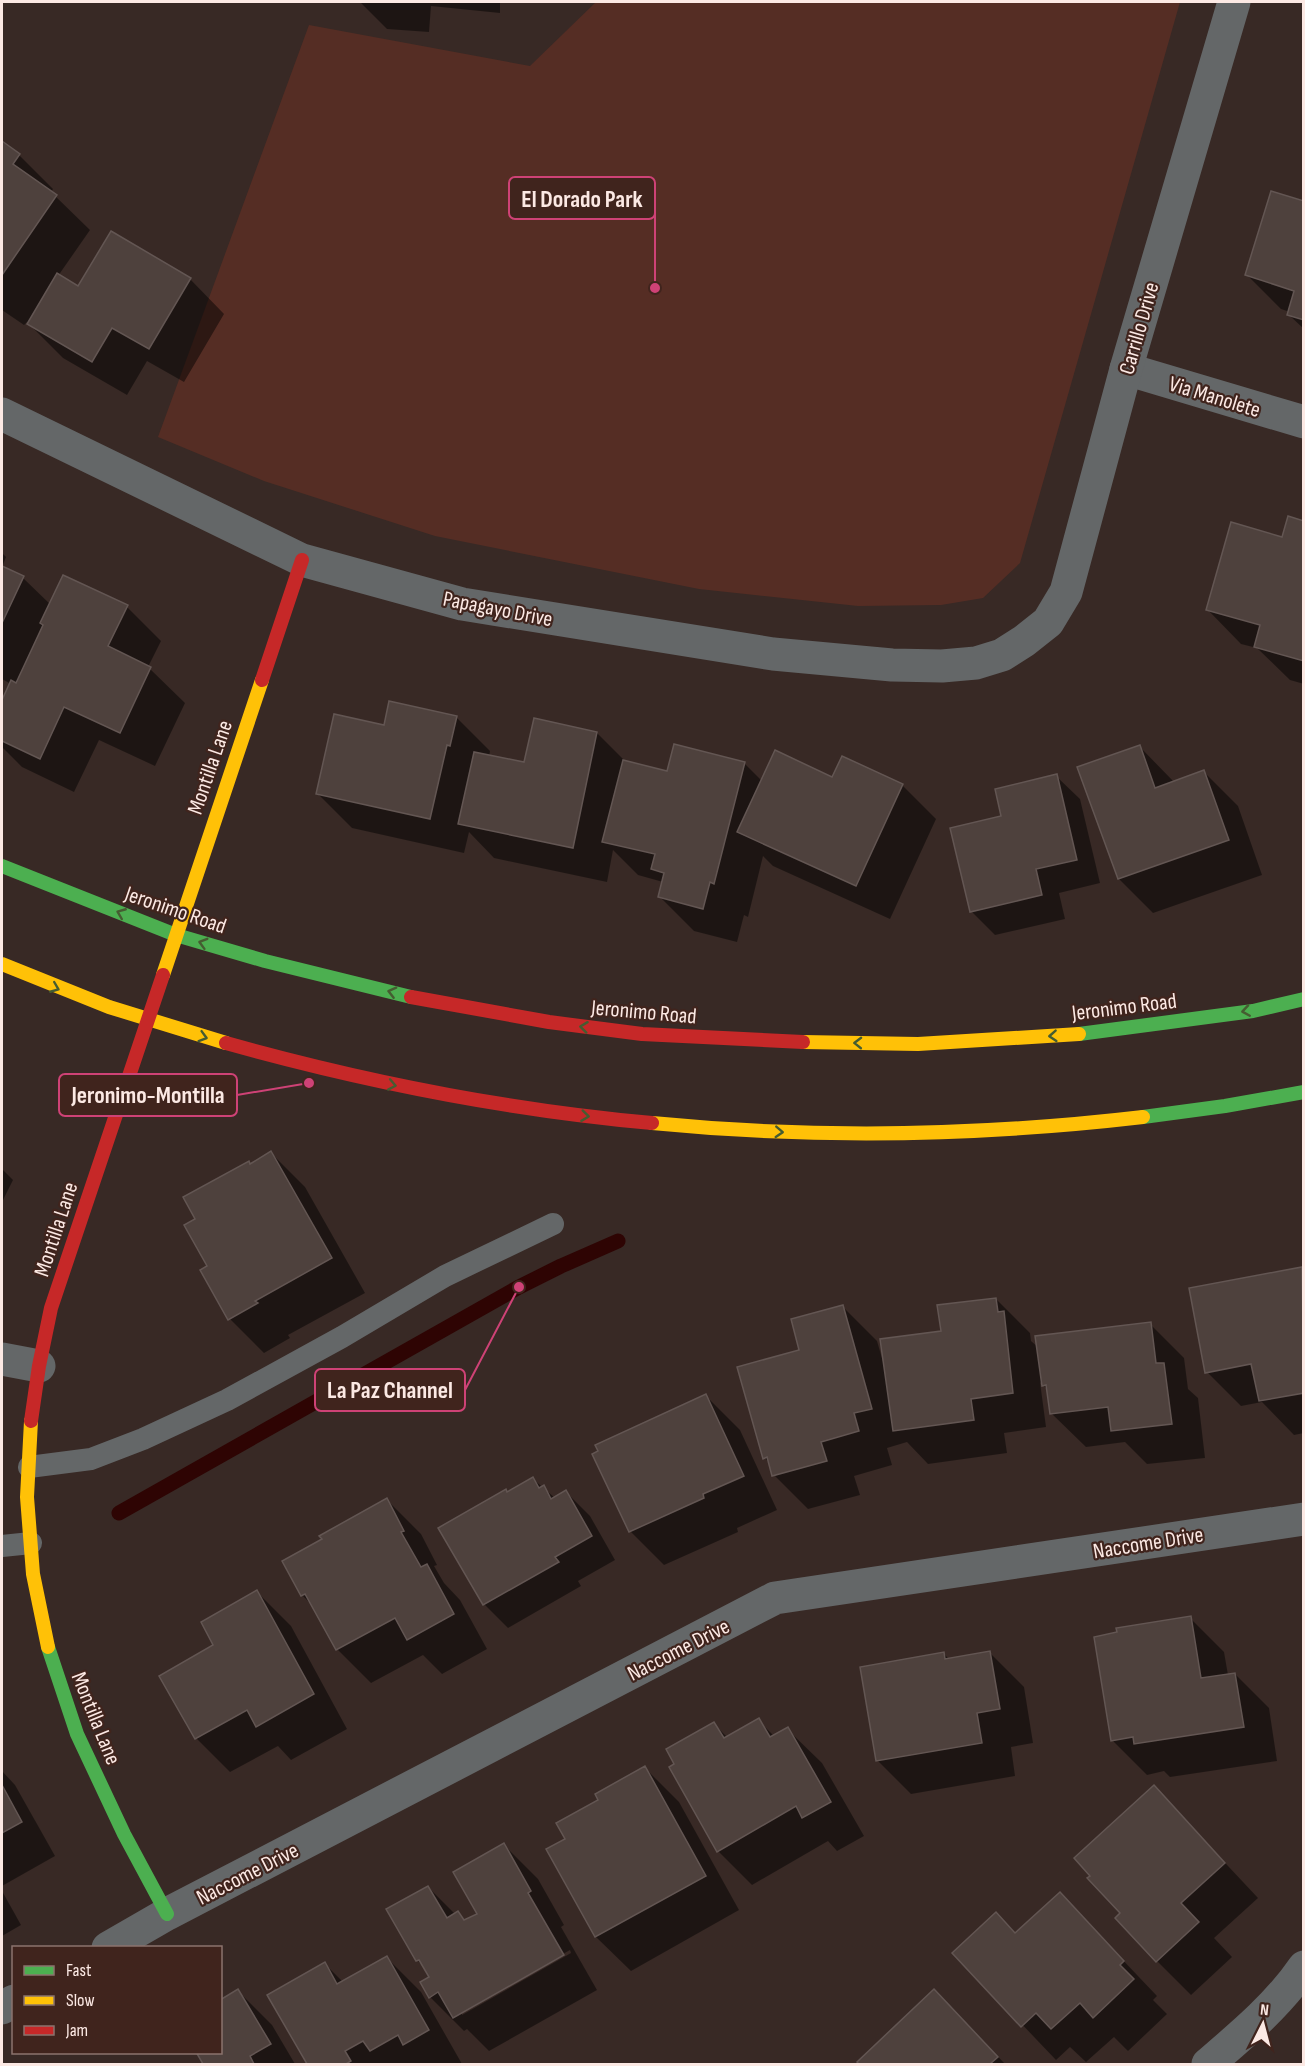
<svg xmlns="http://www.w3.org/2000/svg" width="1305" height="2066" viewBox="0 0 1305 2066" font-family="'Sofia Sans Condensed',sans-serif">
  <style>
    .green { fill: #552d24 }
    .shadow { fill: #0007; fill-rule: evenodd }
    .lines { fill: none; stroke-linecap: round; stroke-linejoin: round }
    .stream { stroke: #2e0403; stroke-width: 15 }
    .building { fill: #4e413d; stroke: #635653; stroke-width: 1.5 }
    .lane { stroke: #646768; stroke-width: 22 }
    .street { stroke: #646768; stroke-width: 33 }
    .fast { stroke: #4caf50; stroke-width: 14 }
    .slow { stroke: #ffc107; stroke-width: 14 }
    .jam { stroke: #c62828; stroke-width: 14 }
    .oneway { stroke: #455c31 }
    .labels { text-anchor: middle; stroke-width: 4.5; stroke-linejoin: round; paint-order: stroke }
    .street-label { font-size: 22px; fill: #fce9e4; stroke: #40241d }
    .leader { fill: none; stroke: #ce4276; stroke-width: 2 }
    .callout-dot { fill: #ce4276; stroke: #40241d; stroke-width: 2 }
    .callout { fill: #40241d; stroke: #ce4276; stroke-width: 2 }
    .callout-label { font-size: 24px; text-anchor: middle; font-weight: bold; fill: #fce9e4 }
  </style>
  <rect width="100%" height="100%" fill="#382925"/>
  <polygon class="green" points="596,2 1180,2 1020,563 983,598 941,605 858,606 699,589 435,536 264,481 158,437 309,25 530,66"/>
  <g class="shadow">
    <polygon points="360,2 500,2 500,13 431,6 429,32 387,29"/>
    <polygon points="2,143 19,155 53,189 51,192 90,230 58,276 79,288 190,279 224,314 184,382 147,361 127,395 63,358 27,322 24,325 2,310"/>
    <polygon points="1304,203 1304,329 1289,315 1290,312 1281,309 1247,275"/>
    <polygon points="1304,522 1304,684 1290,680 1257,648 1241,644 1207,609"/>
    <polygon points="2,553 6,557 2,567 23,578 51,605 127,607 161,641 148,667 185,703 155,766 99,740 74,792 22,767 2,747 2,704 11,684 2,679"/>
    <polygon points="456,717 490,751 489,757 526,764 597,733 627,763 668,773 744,763 762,781 833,779 902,785 936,819 890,919 773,866 763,856 748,917 744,915 737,942 694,931 660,897 663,882 638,875 613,850 607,882 494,858 469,832 464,853 352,828 318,794 385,726"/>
    <polygon points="1140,747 1174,782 1204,772 1238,806 1262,875 1153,913 1119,879"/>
    <polygon points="1056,776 1080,799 1100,883 1059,893 1065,919 995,935 971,911 1003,818"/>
    <polygon points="271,1153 305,1187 365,1293 288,1335 290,1338 264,1353 230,1319 209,1267 250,1165"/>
    <polygon points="2,1169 13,1180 2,1202"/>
    <polygon points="1302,1268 1304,1270 1304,1433 1294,1435 1262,1402 1241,1406 1207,1372"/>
    <polygon points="996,1299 1030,1333 1031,1341 1039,1348 1150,1324 1184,1358 1188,1389 1198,1398 1205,1458 1147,1464 1125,1442 1086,1447 1051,1413 1048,1390 1040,1382 1046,1427 1004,1433 1007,1453 928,1464 907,1442 887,1448 892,1465 854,1476 860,1495 808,1509 774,1475 770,1464 765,1458 801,1351 843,1307 877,1341 884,1365"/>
    <polygon points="706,1396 740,1430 777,1510 737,1528 738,1532 664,1565 630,1531"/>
    <polygon points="533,1479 555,1498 566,1492 590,1516 615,1560 578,1581 581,1586 508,1628 484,1604"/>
    <polygon points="387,1500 421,1534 437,1565 434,1566 444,1583 460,1600 487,1649 442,1674 423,1655 371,1683 337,1649 314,1607 302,1595"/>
    <polygon points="257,1592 291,1626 347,1729 291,1760 278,1746 230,1772 196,1738 215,1646"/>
    <polygon points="1190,1618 1224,1652 1228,1675 1235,1674 1269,1708 1277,1761 1170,1777 1164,1771 1147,1775 1113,1741 1096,1638"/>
    <polygon points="990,1653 1024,1687 1033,1743 1011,1747 1015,1776 911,1794 877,1760 944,1654 949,1659"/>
    <polygon points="758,1720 774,1736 787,1729 822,1763 864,1836 837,1851 828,1841 752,1885 718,1851 714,1724 728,1738"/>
    <polygon points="645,1768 679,1802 739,1910 631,1971 596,1937 548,1849 567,1839 600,1800"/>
    <polygon points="2,1771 15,1785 55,1856 2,1886"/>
    <polygon points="1154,1787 1258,1898 1214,1938 1232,1957 1191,1995 1157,1961 1122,1913"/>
    <path d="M504 1845 538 1879 564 1925 561 1927 597 1990 489 2051 467 2029 464 2031 430 1997 431 1978 426 1969 417 1960 428 1887 455 1914 458 1913 466 1921 479 1914ZM570 1950 571 1953 462 2015V2011Z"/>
    <polygon points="2,1891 21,1925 2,1936"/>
    <polygon points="1060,1894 1157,1996 1153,2000 1167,2014 1128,2051 1114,2037 1086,2062 1070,2047 1056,2060 954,1953 1016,1935"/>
    <polygon points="387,1958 421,1992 462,2064 308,2064 269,1996 325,1964 343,1982"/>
    <polygon points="238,1991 272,2025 295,2064 205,2064 198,2052 220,2052"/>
    <polygon points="968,2025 1005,2064 861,2064 859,2062"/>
  </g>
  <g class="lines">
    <polyline class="stream" points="119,1513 519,1287 561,1266 618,1241"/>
  </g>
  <g class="building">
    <polygon points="2,141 20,154 13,164 57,195 2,275"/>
    <polygon points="1271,191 1304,201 1304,320 1287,315 1294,291 1245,275"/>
    <polygon points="111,231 191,278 149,349 112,328 92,362 27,324 57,273 78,286"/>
    <polygon points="1288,516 1304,521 1304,661 1254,647 1260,625 1206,610 1231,522 1282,537"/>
    <polygon points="2,566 24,576 2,623"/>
    <polygon points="63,575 128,605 108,646 151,667 120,733 64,707 40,759 2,741 2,700 11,680 16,683 43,625 40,623"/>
    <polygon points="389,701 457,716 450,746 447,745 430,819 316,794 334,714 384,725"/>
    <polygon points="534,718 597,732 573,848 458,824 474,752 524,762"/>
    <polygon points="674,744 745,762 714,884 710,882 703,909 658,897 664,873 651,869 655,854 602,842 623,760 667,771"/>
    <polygon points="1140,745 1155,788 1204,770 1229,840 1118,879 1077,767"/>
    <polygon points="775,750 832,777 842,756 903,784 856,886 737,832"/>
    <polygon points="1057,774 1077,860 1036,869 1042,895 970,912 950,828 1001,816 995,789"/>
    <polygon points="271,1151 332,1258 255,1301 258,1303 228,1320 200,1270 207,1266 184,1225 195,1219 183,1197 249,1161 250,1164"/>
    <polygon points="1302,1267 1304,1393 1259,1401 1251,1364 1205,1373 1189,1288"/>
    <polygon points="996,1298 998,1312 1004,1311 1013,1393 971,1399 974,1420 893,1431 880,1339 941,1331 937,1305"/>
    <polygon points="843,1305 872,1409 854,1413 859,1431 821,1442 827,1461 772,1476 767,1457 763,1459 737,1367 799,1350 791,1319"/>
    <polygon points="1151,1322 1156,1363 1164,1363 1172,1424 1111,1431 1108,1407 1050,1414 1046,1385 1042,1386 1035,1336"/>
    <polygon points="706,1394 744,1476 703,1494 704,1498 629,1532 592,1454 598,1451 595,1445"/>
    <polygon points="533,1477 539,1488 544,1485 551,1499 566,1490 592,1536 555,1557 559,1562 483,1605 438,1528 506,1489 507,1492"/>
    <polygon points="387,1498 404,1531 401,1532 421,1567 427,1564 454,1614 407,1640 395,1618 336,1650 305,1594 301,1596 282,1561 322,1539 319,1536"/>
    <polygon points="257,1590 314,1694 256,1727 247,1710 195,1739 159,1676 213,1645 201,1622"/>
    <polygon points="1191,1616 1201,1678 1235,1673 1244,1727 1134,1744 1133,1737 1111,1741 1094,1637 1117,1632 1116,1628"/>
    <polygon points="990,1651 1000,1709 977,1713 982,1743 876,1761 860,1667 944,1652 945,1659"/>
    <polygon points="759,1718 770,1737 788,1727 831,1802 802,1818 796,1806 717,1852 669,1767 674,1764 666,1749 714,1722 724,1738"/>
    <polygon points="645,1766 706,1876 595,1937 546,1849 565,1839 556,1823 598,1800 595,1794"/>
    <polygon points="2,1785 22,1822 2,1833"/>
    <polygon points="1154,1785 1225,1863 1181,1903 1199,1922 1156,1962 1115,1918 1120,1913 1087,1878 1090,1876 1074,1858"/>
    <polygon points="504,1843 531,1891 528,1893 564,1955 453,2018 438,1992 429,1998 420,1982 429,1977 419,1960 416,1961 386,1909 428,1886 447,1918 458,1911 464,1920 477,1914 453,1872"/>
    <polygon points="1060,1892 1124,1961 1120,1965 1134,1979 1093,2018 1080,2003 1051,2029 1036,2013 1021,2027 952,1953 996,1912 1015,1933"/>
    <polygon points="387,1956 429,2030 403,2045 398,2035 370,2051 363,2041 345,2051 351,2061 346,2064 307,2064 267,1995 325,1962 337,1984"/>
    <polygon points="238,1989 271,2044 250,2056 254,2064 203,2064 196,2052 220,2052 220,2000"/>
    <polygon points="934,1989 998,2057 990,2064 859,2064 857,2062"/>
  </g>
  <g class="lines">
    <g class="lane">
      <polyline points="29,1467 91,1459 143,1439 227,1400 342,1337 445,1276 553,1224"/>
      <polyline points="2,1546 31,1543"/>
    </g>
    <g class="street">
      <polyline points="1126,369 1304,422"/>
      <polyline points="2,414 302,560 462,604 773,654 892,665 942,666 976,663 1002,655 1024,641 1048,622 1066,592 1126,369 1234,2"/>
      <polyline points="2,1359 39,1366"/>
      <polyline points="108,1948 167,1914 775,1598 1304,1519"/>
      <polyline points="2,2008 14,2001"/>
      <path d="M1208 2064C1242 2035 1278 2005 1304 1967"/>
    </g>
    <g class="fast">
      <polyline points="2,866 176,935 265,961 411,997"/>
      <polyline points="1079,1034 1253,1011 1304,999"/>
      <polyline points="1143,1117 1225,1106 1304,1092"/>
      <polyline points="48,1647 77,1734 124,1834 167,1914"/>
    </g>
    <g class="slow">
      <polyline points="2,964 109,1007 226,1043"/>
      <polyline points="163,975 262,680"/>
      <polyline points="803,1042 918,1044 1079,1034"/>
      <path d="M652 1123C815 1139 980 1136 1143 1117"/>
      <polyline points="31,1421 27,1497 33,1574 48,1647"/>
    </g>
    <g class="jam">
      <polyline points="262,680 302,560"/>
      <polyline points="411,997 549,1022 642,1034 803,1042"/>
      <path d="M226 1043C366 1082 507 1110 652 1123"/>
      <polyline points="31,1421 39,1366 51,1308 163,975"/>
    </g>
  </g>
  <defs><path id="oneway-chevron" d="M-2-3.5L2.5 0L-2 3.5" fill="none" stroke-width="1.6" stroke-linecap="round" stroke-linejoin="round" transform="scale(1.5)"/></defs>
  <g class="oneway">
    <use href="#oneway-chevron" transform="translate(121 913) rotate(-158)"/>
    <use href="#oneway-chevron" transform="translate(203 943) rotate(-164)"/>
    <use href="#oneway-chevron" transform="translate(55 988) rotate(22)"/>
    <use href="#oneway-chevron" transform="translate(392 992) rotate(-166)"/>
    <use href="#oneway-chevron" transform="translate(1246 1011) rotate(171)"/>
    <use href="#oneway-chevron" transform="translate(584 1027) rotate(-173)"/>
    <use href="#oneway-chevron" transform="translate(1053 1036) rotate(176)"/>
    <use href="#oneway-chevron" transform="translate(203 1037) rotate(16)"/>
    <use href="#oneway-chevron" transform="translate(858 1043) rotate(-179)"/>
    <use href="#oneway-chevron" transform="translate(392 1085) rotate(11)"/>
    <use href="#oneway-chevron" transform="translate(585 1116) rotate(7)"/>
    <use href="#oneway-chevron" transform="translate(779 1132) rotate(3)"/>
  </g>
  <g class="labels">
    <g class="street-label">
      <text transform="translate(1138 328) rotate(-74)" y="8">Carrillo Drive</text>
      <text transform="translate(1215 396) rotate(17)" y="8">Via Manolete</text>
      <text transform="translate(498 608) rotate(11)" y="8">Papagayo Drive</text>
      <text transform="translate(209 767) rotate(-71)" y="8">Montilla Lane</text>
      <text transform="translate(176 909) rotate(19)" y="8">Jeronimo Road</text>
      <text transform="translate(1124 1006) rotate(-7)" y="8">Jeronimo Road</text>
      <text transform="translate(644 1011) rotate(5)" y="8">Jeronimo Road</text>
      <text transform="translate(55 1229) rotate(-72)" y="8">Montilla Lane</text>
      <text transform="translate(1148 1542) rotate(-9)" y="8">Naccome Drive</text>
      <text transform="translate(678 1649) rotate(-27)" y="8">Naccome Drive</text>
      <text transform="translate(97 1718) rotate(68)" y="8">Montilla Lane</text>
      <text transform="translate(247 1873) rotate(-27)" y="8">Naccome Drive</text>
    </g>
  </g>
  <path class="leader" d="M655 288L655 198M309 1083L237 1095M519 1287L465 1390"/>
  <g class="callout-dot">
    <circle cx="655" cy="288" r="6"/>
    <circle cx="309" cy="1083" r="6"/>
    <circle cx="519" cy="1287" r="6"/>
  </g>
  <g class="callout">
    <rect x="509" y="177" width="146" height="42" rx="6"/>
    <rect x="59" y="1074" width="178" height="42" rx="6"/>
    <rect x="315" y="1369" width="150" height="42" rx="6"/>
  </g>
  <g class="callout-label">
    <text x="582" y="207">El Dorado Park</text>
    <text x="148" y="1103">Jeronimo-Montilla</text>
    <text x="390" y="1398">La Paz Channel</text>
  </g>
  <rect width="1305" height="2066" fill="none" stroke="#fce9e4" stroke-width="6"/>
  <rect x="12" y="1946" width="210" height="108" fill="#40241d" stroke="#8b736d" stroke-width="1.5"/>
  <rect x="24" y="1966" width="30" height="9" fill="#4caf50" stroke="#8b736d" stroke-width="1.5"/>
  <text x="66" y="1976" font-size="18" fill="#fce9e4">Fast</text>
  <rect x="24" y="1996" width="30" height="9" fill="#ffc107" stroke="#8b736d" stroke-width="1.5"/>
  <text x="66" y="2006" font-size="18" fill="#fce9e4">Slow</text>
  <rect x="24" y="2026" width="30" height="9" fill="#c62828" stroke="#8b736d" stroke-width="1.5"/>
  <text x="66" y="2036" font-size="18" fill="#fce9e4">Jam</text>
  <g transform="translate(1263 2024) rotate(6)" stroke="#40241d" stroke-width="4.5" paint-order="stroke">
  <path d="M0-4.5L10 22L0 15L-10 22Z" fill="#fce9e4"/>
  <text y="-9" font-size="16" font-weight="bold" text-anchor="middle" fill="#fce9e4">N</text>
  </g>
</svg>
